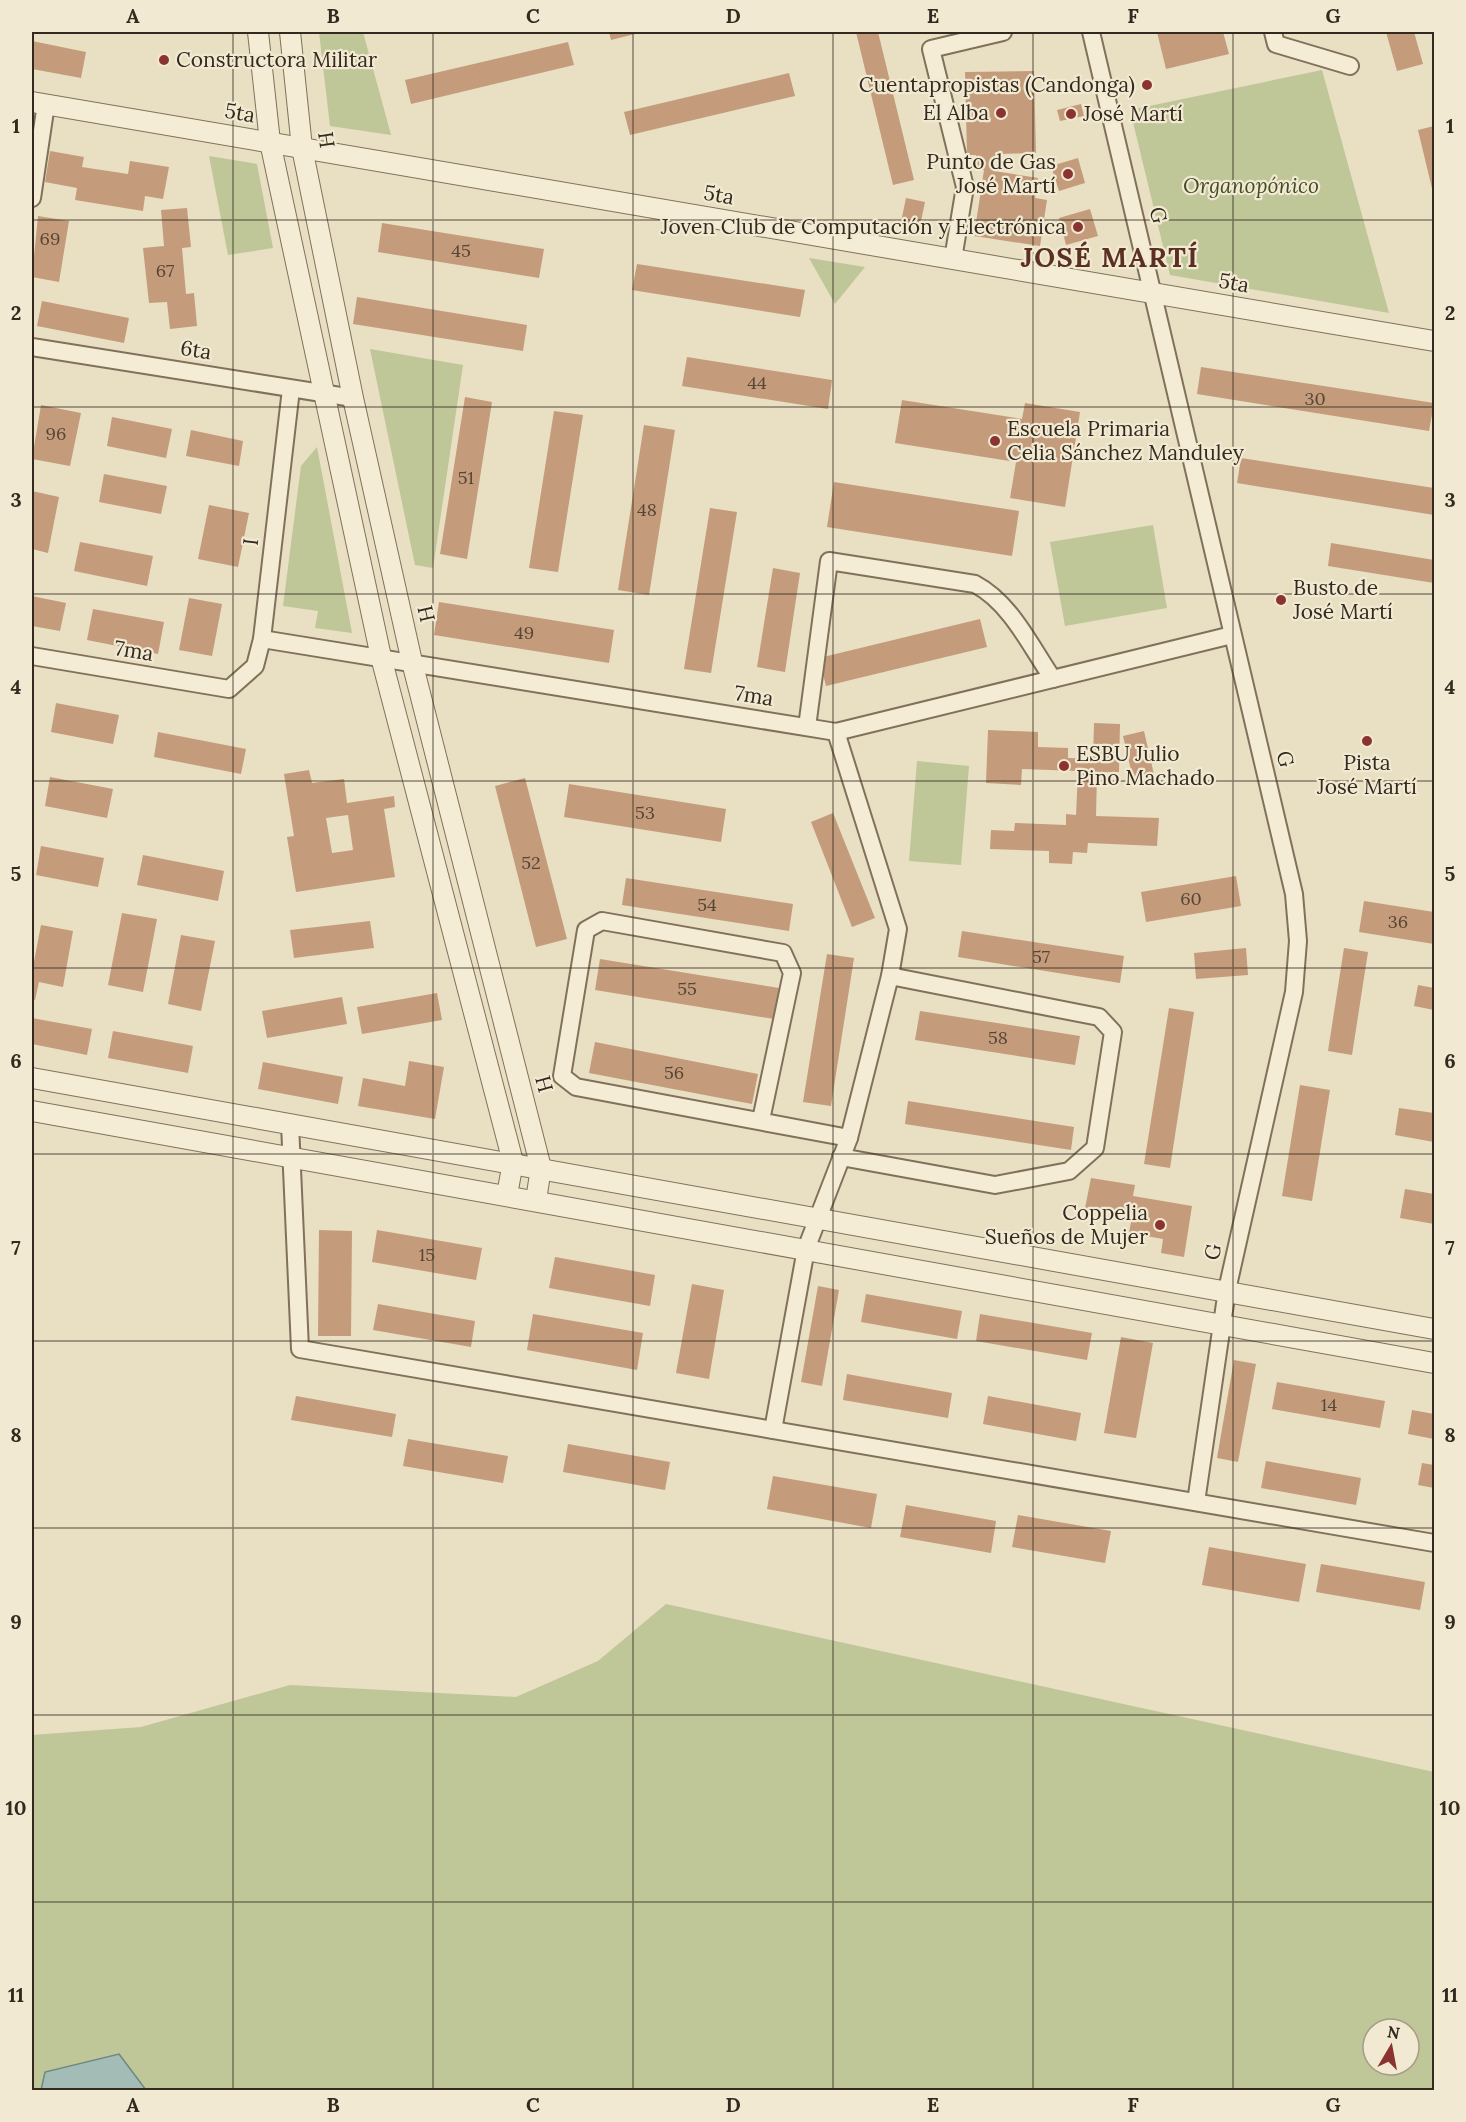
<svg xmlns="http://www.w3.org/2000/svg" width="1466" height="2122" viewBox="0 0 1466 2122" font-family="Lora,serif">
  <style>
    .green { fill: #bfc698; fill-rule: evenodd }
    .water { fill: #a4bcb6; stroke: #6c8983; stroke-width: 1.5 }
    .building { fill: #c49c7c; fill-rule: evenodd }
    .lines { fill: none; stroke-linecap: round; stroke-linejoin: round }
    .minor-casing { stroke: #81715b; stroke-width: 20 }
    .tertiary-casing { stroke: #81715b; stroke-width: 22 }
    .minor { stroke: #f5ecd5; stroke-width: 16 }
    .tertiary { stroke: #f5ecd5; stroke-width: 20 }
    .grid { fill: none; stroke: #33291e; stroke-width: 1.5; stroke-opacity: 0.55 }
    .poi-dot { fill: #8b3331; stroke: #f1e9d1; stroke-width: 2 }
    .labels { text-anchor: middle; stroke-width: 4.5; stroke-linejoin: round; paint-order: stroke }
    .number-label { font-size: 18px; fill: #574636 }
    .poi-label { font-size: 21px; fill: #33291e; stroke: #f1e9d1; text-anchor: start }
    .street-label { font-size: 21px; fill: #33291e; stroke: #f1e9d1 }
    .park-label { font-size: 21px; font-style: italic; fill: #424d27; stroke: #f1e9d1 }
    .district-label { font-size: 27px; font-weight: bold; letter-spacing: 1.5px; fill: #5b2f22; stroke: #f1e9d1 }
    .neatline { fill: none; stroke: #33291e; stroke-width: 2 }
    .grid-label { font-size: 20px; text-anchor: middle; font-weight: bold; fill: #33291e }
  </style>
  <rect width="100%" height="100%" fill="#e9dfc3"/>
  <g class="green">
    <polygon points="319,32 363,32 391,135 330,126"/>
    <polygon points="1322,70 1389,313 1170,275 1130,110"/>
    <polygon points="209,156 257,164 273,248 228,255"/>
    <polygon points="809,258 865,267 835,304"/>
    <polygon points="370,349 463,365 433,568 415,565"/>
    <polygon points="317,447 352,633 315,628 318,611 283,606 301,466"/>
    <polygon points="1153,525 1167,608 1065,626 1050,542"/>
    <polygon points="917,761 969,766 961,865 909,861"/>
    <path d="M666 1604 1434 1772V2090H32V1735L141 1727 290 1685 516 1697 598 1661ZM1373 2029H1409V2065H1373Z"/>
  </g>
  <polygon class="water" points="119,2054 146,2090 41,2090 45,2072"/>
  <g class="building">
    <polygon points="609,32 634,32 635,34 611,40"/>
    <polygon points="856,32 878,32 914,180 893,185"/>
    <polygon points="1157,32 1223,32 1229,54 1166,69"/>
    <polygon points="1386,32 1414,32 1423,64 1397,71"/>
    <polygon points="32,41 86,52 81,78 32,69"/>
    <polygon points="568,42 574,65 411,104 405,80"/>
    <polygon points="1034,71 1036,153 996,154 994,171 1038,178 1035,198 1047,200 1040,246 974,236 984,170 975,169 976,155 967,155 965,72"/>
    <polygon points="789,73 795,96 630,135 624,112"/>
    <polygon points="1081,104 1084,116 1060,121 1057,110"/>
    <polygon points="1434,126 1434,197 1418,130"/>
    <polygon points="50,151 84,157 82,167 128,174 130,161 169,167 163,199 145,196 143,211 75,200 77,188 45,182"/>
    <polygon points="1078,158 1085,183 1059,191 1051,166"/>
    <polygon points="906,198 925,202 920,226 901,222"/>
    <polygon points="187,208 191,247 182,248 186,294 194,293 197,326 170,329 167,302 149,303 143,248 164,246 161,210"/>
    <polygon points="1090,209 1098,236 1066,245 1059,218"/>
    <polygon points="38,216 69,221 59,282 32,277"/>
    <polygon points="382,223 544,249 539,278 378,252"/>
    <polygon points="637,264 805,290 800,317 632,290"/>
    <polygon points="357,297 527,325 523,351 353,324"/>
    <polygon points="42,301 129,318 124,343 37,326"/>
    <polygon points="687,357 832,380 828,409 682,386"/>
    <polygon points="1201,367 1434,403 1429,431 1197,394"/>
    <polygon points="465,397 492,402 467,559 440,554"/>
    <polygon points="902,400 1022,419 1025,403 1080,412 1065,507 1010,498 1016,462 895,443"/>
    <polygon points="41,405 81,413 70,466 32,459"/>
    <polygon points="554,411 583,415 558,572 529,568"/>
    <polygon points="112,417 172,429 166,458 107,446"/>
    <polygon points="644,425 675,430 649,595 618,590"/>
    <polygon points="191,430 243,441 239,466 186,456"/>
    <polygon points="1241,458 1434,488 1434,515 1237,483"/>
    <polygon points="104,474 167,486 161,514 99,502"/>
    <polygon points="834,482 1019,511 1012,556 827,527"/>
    <polygon points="32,491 59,497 48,553 32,549"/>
    <polygon points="209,505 249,513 238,567 198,559"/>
    <polygon points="710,508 737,512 711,673 684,669"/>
    <polygon points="80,542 153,556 147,586 74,571"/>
    <polygon points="1331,543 1434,560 1434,583 1328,566"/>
    <polygon points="773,568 800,573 785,672 757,667"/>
    <polygon points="32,596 66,603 60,631 32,626"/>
    <polygon points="189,598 222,604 212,656 179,650"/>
    <polygon points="439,602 614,630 609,663 434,635"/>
    <polygon points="93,609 164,622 158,654 87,640"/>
    <polygon points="980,619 987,647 826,686 819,658"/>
    <polygon points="56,703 119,715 113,744 51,732"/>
    <polygon points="1094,723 1120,724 1119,772 1097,772 1096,816 1159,818 1157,846 1088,843 1087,853 1073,852 1072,864 1049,863 1049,851 990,849 991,830 1014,831 1015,823 1066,825 1066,814 1076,815 1078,771 1022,769 1021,785 986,783 988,730 1038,732 1038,747 1068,748 1068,758 1093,759"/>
    <polygon points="1144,731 1155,779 1134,783 1123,736"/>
    <polygon points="158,732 246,749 241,774 154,757"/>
    <path d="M309 770 312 783 344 779 347 803 394 796 395 807 384 809 395 877 296 892 287 837 294 836 284 774ZM348 815 353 850 332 853 326 818Z"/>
    <polygon points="50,777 113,789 107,818 45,806"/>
    <polygon points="525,778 567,939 536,947 495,786"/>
    <polygon points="569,784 726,809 721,842 564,817"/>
    <polygon points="833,813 875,918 852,927 811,822"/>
    <polygon points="41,846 104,858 98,887 36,875"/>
    <polygon points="143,855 224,871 218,901 137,885"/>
    <polygon points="1236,876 1241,906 1146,922 1141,892"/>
    <polygon points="626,878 793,904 789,931 622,905"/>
    <polygon points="1364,901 1434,912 1434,944 1359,932"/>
    <polygon points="122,913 157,919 143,992 108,985"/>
    <polygon points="370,921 374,948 294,958 290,930"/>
    <polygon points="41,925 73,931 63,987 39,982 35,1000 32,999 32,972"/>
    <polygon points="962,931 1124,956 1120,983 958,957"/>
    <polygon points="181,935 215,941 201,1011 168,1004"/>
    <polygon points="1246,948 1248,975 1196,979 1194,953"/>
    <polygon points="1344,948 1368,952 1352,1055 1328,1051"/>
    <polygon points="827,954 854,958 831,1106 803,1102"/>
    <polygon points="600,959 779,988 774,1019 595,990"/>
    <polygon points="1418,985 1434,988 1434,1010 1414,1006"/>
    <polygon points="437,993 442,1020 362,1034 357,1007"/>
    <polygon points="342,997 347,1024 267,1038 262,1011"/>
    <polygon points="1169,1008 1194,1012 1170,1168 1144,1164"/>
    <polygon points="920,1011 1080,1036 1075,1065 915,1040"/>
    <polygon points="32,1018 92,1029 87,1055 32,1044"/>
    <polygon points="113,1031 193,1046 188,1073 108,1058"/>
    <polygon points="595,1042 758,1074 752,1104 589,1073"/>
    <polygon points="409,1061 444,1067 435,1119 358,1106 363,1078 405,1086"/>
    <polygon points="263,1062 343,1077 338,1104 258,1089"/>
    <polygon points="1300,1085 1330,1090 1312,1201 1282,1196"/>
    <polygon points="908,1101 1074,1127 1071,1150 905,1124"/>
    <polygon points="1399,1108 1434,1113 1434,1142 1395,1135"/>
    <polygon points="1091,1178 1135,1185 1133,1196 1192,1206 1184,1257 1161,1253 1163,1239 1129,1233 1132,1216 1085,1208"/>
    <polygon points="1405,1189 1434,1194 1434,1224 1400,1218"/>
    <polygon points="319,1230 352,1231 351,1336 318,1336"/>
    <polygon points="377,1230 482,1248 476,1280 372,1262"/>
    <polygon points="555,1257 655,1275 650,1306 549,1288"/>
    <polygon points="692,1284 724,1290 709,1379 676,1373"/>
    <polygon points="818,1286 839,1290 822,1386 801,1382"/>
    <polygon points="866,1294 962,1311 957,1339 861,1322"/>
    <polygon points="378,1304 475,1321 471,1347 373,1330"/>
    <polygon points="533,1314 643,1333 637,1370 527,1350"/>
    <polygon points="980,1314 1092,1333 1087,1360 976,1341"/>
    <polygon points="1121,1337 1153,1343 1136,1438 1104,1433"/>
    <polygon points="1234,1360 1256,1364 1238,1462 1217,1458"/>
    <polygon points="847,1374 952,1393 948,1418 843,1400"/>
    <polygon points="1277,1382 1385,1401 1380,1428 1272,1409"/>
    <polygon points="296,1396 396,1414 392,1437 291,1420"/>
    <polygon points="988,1396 1081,1413 1076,1441 983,1424"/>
    <polygon points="1412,1410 1434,1414 1434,1439 1408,1434"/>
    <polygon points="408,1439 508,1456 503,1483 403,1466"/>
    <polygon points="568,1444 670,1462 665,1490 563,1472"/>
    <polygon points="1266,1461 1361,1478 1356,1505 1261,1488"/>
    <polygon points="1422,1463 1434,1465 1434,1488 1418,1485"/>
    <polygon points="773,1476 877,1494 871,1528 767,1509"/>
    <polygon points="906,1505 996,1521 991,1553 900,1537"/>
    <polygon points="1018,1515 1111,1531 1105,1563 1012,1547"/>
    <polygon points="1209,1547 1306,1564 1299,1602 1202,1585"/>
    <polygon points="1321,1564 1425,1582 1420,1610 1316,1592"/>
  </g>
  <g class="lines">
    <g class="minor-casing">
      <g id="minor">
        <polyline points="1091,32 1294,894 1298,941 1294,992 1227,1290 1196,1502"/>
        <polyline points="1273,32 1276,44 1350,66"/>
        <polyline points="32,198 46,104"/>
        <polyline points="953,259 965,187 931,49 1003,32"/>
        <polyline points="32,347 353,398"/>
        <polyline points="262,639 836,732 1232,635"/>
        <polyline points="32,656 229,689 255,666 262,639 291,389"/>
        <path d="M807 727 829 561 975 584C1011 603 1031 647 1053 679"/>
        <polyline points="761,1120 792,973 783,953 602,921 586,930 562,1076 576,1087 849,1138"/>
        <polyline points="290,1124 300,1349 1434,1543"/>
        <polyline points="841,1157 995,1185 1069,1171 1095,1148 1113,1032 1099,1017 890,976"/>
        <polyline points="773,1430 806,1249 849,1138 890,976 898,929 836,732"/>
      </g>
    </g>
    <g class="tertiary-casing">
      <g id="tertiary">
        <polyline points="258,32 270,142 381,657 513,1162 507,1195"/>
        <polyline points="290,32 302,148 353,398 412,662 541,1168 536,1200"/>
        <polyline points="32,102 1434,341"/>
        <polyline points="32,1078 1434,1329"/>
        <polyline points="32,1111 1434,1363"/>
      </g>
    </g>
    <use href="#minor" class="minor"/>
    <use href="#tertiary" class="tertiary"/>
  </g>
  <path class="grid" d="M233 32V2090M433 32V2090M633 32V2090M833 32V2090M1033 32V2090M1233 32V2090M32 220H1434M32 407H1434M32 594H1434M32 781H1434M32 968H1434M32 1154H1434M32 1341H1434M32 1528H1434M32 1715H1434M32 1902H1434"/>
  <g class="poi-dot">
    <circle cx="164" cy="60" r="6"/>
    <circle cx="1147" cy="85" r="6"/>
    <circle cx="1001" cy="113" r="6"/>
    <circle cx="1071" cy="114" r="6"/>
    <circle cx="1068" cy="174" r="6"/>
    <circle cx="1078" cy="227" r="6"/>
    <circle cx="995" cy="441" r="6"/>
    <circle cx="1281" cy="600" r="6"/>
    <circle cx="1367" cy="741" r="6"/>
    <circle cx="1064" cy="766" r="6"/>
    <circle cx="1160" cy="1225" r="6"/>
  </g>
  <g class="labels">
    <g class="number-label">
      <text x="50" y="245">69</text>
      <text x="461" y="257">45</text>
      <text x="165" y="277">67</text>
      <text x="757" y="389">44</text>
      <text x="1315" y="405">30</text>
      <text x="56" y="440">96</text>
      <text x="466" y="484">51</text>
      <text x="647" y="516">48</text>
      <text x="524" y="639">49</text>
      <text x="645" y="819">53</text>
      <text x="531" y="869">52</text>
      <text x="1191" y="905">60</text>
      <text x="707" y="911">54</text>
      <text x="1398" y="928">36</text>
      <text x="1041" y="963">57</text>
      <text x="687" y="995">55</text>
      <text x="998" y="1044">58</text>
      <text x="674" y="1079">56</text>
      <text x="427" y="1261">15</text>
      <text x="1329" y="1411">14</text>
    </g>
    <g class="poi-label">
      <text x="176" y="67">Constructora Militar</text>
      <text x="1135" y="92" text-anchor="end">Cuentapropistas (Candonga)</text>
      <text x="989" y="120" text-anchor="end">El Alba</text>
      <text x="1083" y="121">José Martí</text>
      <text x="1056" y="169" text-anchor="end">Punto de Gas<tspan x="1056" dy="24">José Martí</tspan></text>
      <text x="1066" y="234" text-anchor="end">Joven Club de Computación y Electrónica</text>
      <text x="1007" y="436">Escuela Primaria<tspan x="1007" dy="24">Celia Sánchez Manduley</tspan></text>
      <text x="1293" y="595">Busto de<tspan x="1293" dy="24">José Martí</tspan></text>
      <text x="1076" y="761">ESBU Julio<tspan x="1076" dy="24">Pino Machado</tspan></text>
      <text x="1367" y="770" text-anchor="middle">Pista<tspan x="1367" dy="24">José Martí</tspan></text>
      <text x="1148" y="1220" text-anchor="end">Coppelia<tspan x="1148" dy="24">Sueños de Mujer</tspan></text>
    </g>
    <g class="street-label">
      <text transform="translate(240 113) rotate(10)" y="7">5ta</text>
      <text transform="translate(326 140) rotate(82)" y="7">H</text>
      <text transform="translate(719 195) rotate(10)" y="7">5ta</text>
      <text transform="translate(1158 215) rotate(77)" y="7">G</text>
      <text transform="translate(1234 283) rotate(10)" y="7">5ta</text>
      <text transform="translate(196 350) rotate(9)" y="7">6ta</text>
      <text transform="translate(251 542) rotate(-83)" y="7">I</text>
      <text transform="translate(426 614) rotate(77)" y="7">H</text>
      <text transform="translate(134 651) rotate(9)" y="7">7ma</text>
      <text transform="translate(754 696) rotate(9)" y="7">7ma</text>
      <text transform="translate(1285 759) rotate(77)" y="7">G</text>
      <text transform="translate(544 1084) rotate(75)" y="7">H</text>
      <text transform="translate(1213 1252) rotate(-78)" y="7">G</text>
    </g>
    <g class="park-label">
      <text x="1251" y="193">Organopónico</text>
    </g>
    <g class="district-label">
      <text x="1110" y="267">JOSÉ MARTÍ</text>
    </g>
  </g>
  <rect width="1466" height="2122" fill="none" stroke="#f1e9d1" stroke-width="66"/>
  <g transform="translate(1391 2047) rotate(10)"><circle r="28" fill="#f1e9d1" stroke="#a59c89" stroke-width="1.5"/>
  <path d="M0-4.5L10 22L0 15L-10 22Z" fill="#8b3331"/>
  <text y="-9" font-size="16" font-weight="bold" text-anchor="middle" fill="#33291e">N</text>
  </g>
  <rect x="33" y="33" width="1400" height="2056" class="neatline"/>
  <g class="grid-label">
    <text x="133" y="23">A</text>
    <text x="333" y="23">B</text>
    <text x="533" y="23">C</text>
    <text x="733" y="23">D</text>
    <text x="933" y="23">E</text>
    <text x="1133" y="23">F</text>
    <text x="1333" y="23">G</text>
    <text x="16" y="133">1</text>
    <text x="1450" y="133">1</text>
    <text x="16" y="320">2</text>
    <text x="1450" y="320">2</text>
    <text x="16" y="507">3</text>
    <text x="1450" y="507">3</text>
    <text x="16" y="694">4</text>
    <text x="1450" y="694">4</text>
    <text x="16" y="881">5</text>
    <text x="1450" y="881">5</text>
    <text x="16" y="1068">6</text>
    <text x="1450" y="1068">6</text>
    <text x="16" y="1255">7</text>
    <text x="1450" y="1255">7</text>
    <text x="16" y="1442">8</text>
    <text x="1450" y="1442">8</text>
    <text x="16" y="1629">9</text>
    <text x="1450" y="1629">9</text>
    <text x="16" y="1815">10</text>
    <text x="1450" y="1815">10</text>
    <text x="16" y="2002">11</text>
    <text x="1450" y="2002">11</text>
    <text x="133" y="2112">A</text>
    <text x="333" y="2112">B</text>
    <text x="533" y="2112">C</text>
    <text x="733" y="2112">D</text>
    <text x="933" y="2112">E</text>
    <text x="1133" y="2112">F</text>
    <text x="1333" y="2112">G</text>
  </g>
</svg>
